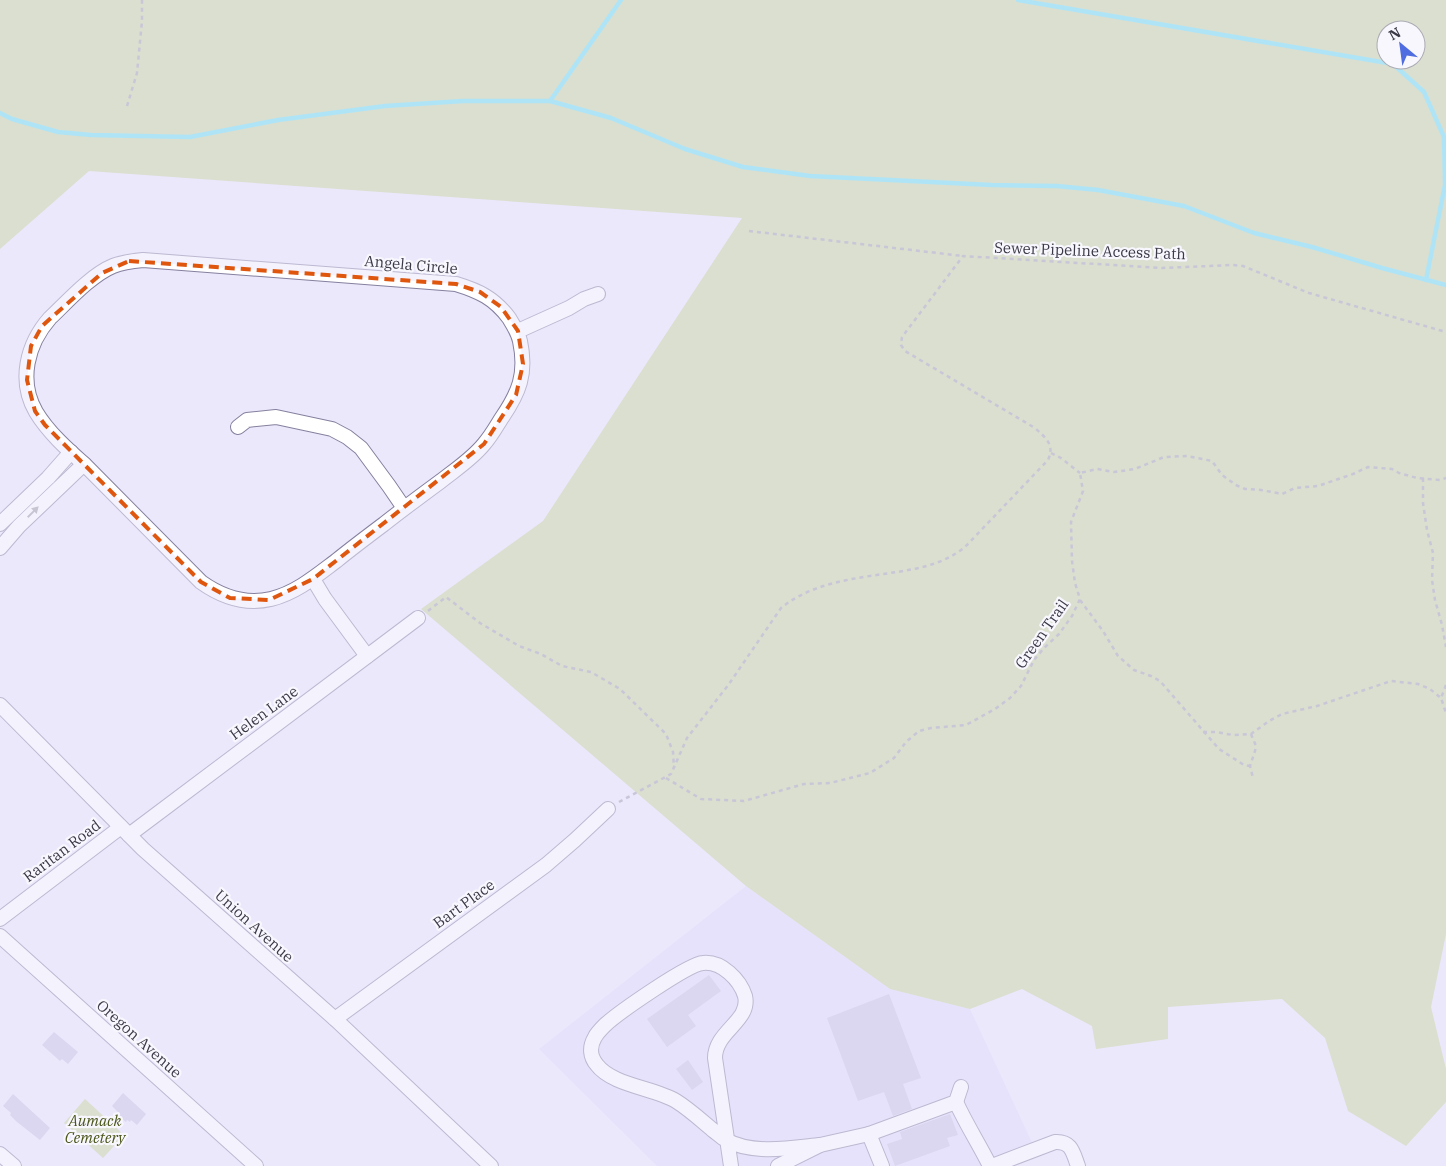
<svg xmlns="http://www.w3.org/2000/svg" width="1446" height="1166" viewBox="0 0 1446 1166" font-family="'IBM Plex Serif',serif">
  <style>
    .built { fill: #e2dcfd }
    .green { fill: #c6d599; fill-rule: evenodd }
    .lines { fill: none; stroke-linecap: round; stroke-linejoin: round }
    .stream { stroke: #67e1f2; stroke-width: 4.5 }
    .building { fill: #c8c3e3 }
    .minor-casing { stroke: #85809e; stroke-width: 16 }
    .path { stroke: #a09dae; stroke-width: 2.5; stroke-dasharray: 4 4; stroke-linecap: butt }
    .minor { stroke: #fff; stroke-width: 14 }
    .oneway { fill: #9d9ca2 }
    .marked { fill: none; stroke: #df570f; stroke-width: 4; stroke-dasharray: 10 6; stroke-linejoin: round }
    .labels { text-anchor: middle; stroke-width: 4.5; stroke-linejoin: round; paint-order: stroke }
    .street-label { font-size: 15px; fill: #3b3946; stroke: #f8f7fe }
    .park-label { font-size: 15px; font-style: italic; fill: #4a5519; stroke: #f8f7fe }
  </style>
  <rect width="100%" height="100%" fill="#ebe8fc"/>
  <polygon class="built" points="746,886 890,989 970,1009 1035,1149 990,1166 657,1166 539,1049"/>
  <g class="green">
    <path d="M0 0H1446V934L1431 1007 1446 1069V1102L1406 1146 1348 1111 1325 1038 1282 999 1168 1007V1039L1096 1049 1092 1026 1022 989 970 1009 890 989 746 886 421 609 543 521 742 218 89 171 0 249ZM1386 30H1416V60H1386Z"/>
    <polygon points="85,1099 124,1135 103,1158 64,1123"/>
  </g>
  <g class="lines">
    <g class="stream">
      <polyline points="1018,0 1393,64 1424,92 1444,137 1445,185 1426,280"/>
      <polyline points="550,101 621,0"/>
      <polyline points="0,113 12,119 58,132 91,135 190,137 278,120 385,106 463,101 550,101 611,118 685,149 743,167 810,176 991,185 1057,186 1098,190 1184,206 1254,233 1312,247 1382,268 1446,285"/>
    </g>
  </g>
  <g class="building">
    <polygon points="709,975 721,991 688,1015 696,1026 667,1047 647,1019"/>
    <polygon points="889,994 921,1078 903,1084 912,1109 893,1116 884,1092 858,1101 827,1018"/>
    <polygon points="54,1032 78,1052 68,1064 62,1059 60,1061 42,1045"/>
    <polygon points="688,1060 703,1082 692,1090 676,1069"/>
    <polygon points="123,1093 146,1114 137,1125 131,1120 130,1122 127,1120 126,1122 116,1114 118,1112 112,1106"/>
    <polygon points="13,1094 50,1128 40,1140 17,1122 10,1115 11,1113 3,1106"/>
    <polygon points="950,1114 958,1135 947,1138 950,1146 895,1166 887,1144 902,1139 900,1132"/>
  </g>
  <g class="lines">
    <g class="minor-casing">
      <g id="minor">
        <path d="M143 260 456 284C479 291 494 298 509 318 514 326 518 332 520 341 527 374 519 393 501 419 496 427 491 436 484 444 472 459 456 469 441 481 422 495 403 509 384 524 368 536 352 548 336 561 316 576 296 593 271 599 245 605 222 597 201 582L84 464C67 449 48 432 36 412 18 381 27 344 50 318 67 302 91 275 113 266 123 262 133 261 143 260Z"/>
        <polyline points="518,331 569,308 584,299 598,294"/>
        <polyline points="238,427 247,420 276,417 332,429 347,437 361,448 389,486 404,508"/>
        <polyline points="0,524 48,478 71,452"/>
        <polyline points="0,548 19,526 84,464"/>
        <polyline points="313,579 325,599 367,656"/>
        <polyline points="0,705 143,849 335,1019 491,1166"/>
        <polyline points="129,835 418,618"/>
        <polyline points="0,919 121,827"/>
        <polyline points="0,936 256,1166"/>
        <polyline points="335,1019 546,865 575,840 608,809"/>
        <path d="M956 1102C966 1124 979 1144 990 1166"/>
        <polyline points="869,1134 882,1166"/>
        <polyline points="0,1154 14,1166"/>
        <path d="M731 1166 715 1058C715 1031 751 1021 745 996 740 980 722 961 703 963 688 964 618 1013 605 1025 601 1029 597 1033 595 1037 589 1047 590 1057 597 1065 612 1085 654 1088 676 1101 689 1109 702 1121 714 1131 718 1134 722 1138 726 1140 753 1155 791 1148 820 1145"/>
        <polyline points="778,1166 820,1145 869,1134 956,1102 961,1087"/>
        <path d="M992 1166 1055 1142C1072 1141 1073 1153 1078 1166"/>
      </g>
    </g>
    <g class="path">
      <polyline points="127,106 137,73 142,21 142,0"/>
      <polyline points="749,231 963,256"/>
      <polyline points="1051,453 1061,458 1080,473"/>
      <polyline points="1423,478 1423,503 1427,530 1433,553 1432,580 1435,600 1442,625 1446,647"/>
      <polyline points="1080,600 1103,631 1118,656 1134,670 1151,676 1160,681 1219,749 1244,765 1250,766"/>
      <polyline points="428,611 446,597 480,623 519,646 541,654 562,666 591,672 620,689 666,734 673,752 674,768"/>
      <polyline points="1446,685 1441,698 1446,713"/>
      <polyline points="1203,732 1216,732 1233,735 1251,734 1269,721 1282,714 1317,706 1391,681 1418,684 1430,689 1441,698"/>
      <polyline points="1251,734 1256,746 1255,751 1250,766 1253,778"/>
      <polyline points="666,778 701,799 744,801 804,784 830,783 870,773 894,758 906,742 919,731 931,728 966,725 995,709 1010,698 1021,686 1034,660 1044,648 1059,634 1072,616 1080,599 1075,583 1072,561 1071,522 1083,491 1080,473 1097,469 1114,472 1135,469 1164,457 1187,456 1212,461 1222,475 1236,485 1245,489 1261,490 1282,494 1295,488 1318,486 1353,474 1368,467 1392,469 1399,473 1417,478 1440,480 1446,478"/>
      <path d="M619 802 671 774 687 738 729 684 781 608C813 582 857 578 897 572 922 568 945 563 965 547L1048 460C1055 445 1046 438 1035 428L905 351 901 345 902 337 963 256 1162 268 1232 265 1243 266 1309 293 1446 332"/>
    </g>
    <use href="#minor" class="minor"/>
  </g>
  <defs><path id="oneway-solid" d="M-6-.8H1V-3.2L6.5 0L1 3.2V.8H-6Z" transform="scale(1.25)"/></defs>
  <use class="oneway" href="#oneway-solid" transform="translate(33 512) rotate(-45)"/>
  <path d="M0 0H1446V1166H0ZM129 261 456 284 480 292 501 307 518 331 523 364 516 395 484 444 313 579 269 600 230 598 201 582 45 425 35 411 27 380 31 346 42 326 102 273Z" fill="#ebe8fc" fill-opacity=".55" fill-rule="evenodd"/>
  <path class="marked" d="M129 261 456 284 480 292 501 307 518 331 523 364 516 395 484 444 313 579 269 600 230 598 201 582 45 425 35 411 27 380 31 346 42 326 102 273Z"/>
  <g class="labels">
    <g class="street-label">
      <text transform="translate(1090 251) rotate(2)" y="5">Sewer Pipeline Access Path</text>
      <text transform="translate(411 265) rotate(5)" y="5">Angela Circle</text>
      <text transform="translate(1042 634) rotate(-55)" y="5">Green Trail</text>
      <text transform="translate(264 713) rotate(-36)" y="5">Helen Lane</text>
      <text transform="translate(62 851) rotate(-37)" y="5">Raritan Road</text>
      <text transform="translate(464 904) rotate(-36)" y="5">Bart Place</text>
      <text transform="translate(254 926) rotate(42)" y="5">Union Avenue</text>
      <text transform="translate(139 1039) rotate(42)" y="5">Oregon Avenue</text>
    </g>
    <g class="park-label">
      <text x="95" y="1126">Aumack<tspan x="95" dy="17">Cemetery</tspan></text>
    </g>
  </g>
  <g transform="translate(1401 45) rotate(331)"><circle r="24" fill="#f8f7fe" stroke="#acabb4"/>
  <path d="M0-4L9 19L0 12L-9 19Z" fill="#4f6ce0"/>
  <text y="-8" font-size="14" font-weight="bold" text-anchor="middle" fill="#3b3946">N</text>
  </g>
</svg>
